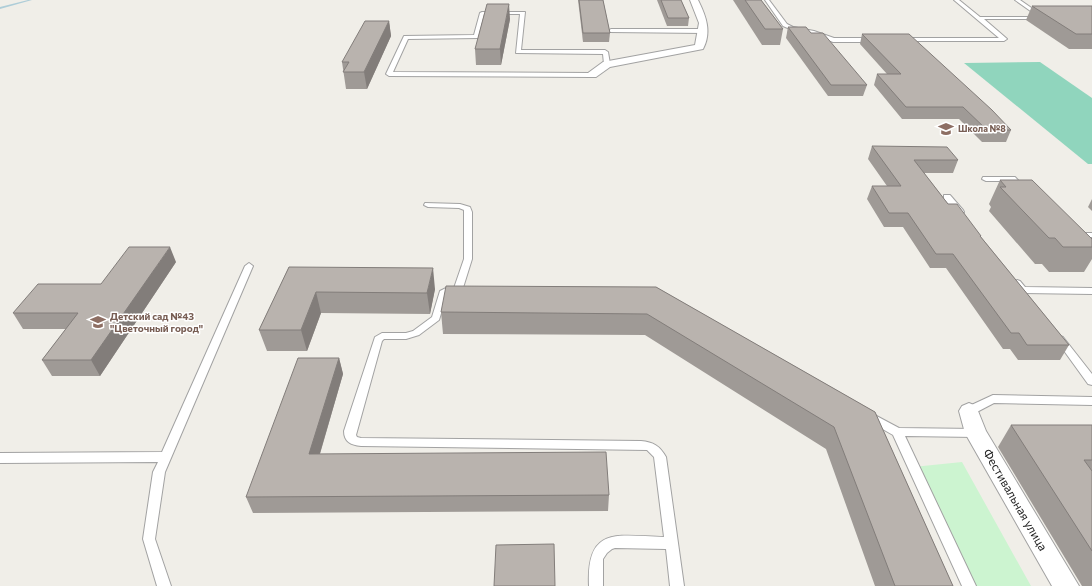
<svg xmlns="http://www.w3.org/2000/svg" width="1092" height="586" viewBox="0 0 1092 586" font-family="Commissioner,sans-serif">
  <style>
    .park { fill: #ccf4d0 }
    .pitch { fill: #90d5bd }
    .lines { fill: none; stroke-linecap: round; stroke-linejoin: round }
    .stream { fill: #aecdd8; fill-rule: evenodd }
    .service-casing { stroke: #a2a2a2; stroke-width: 2 }
    .minor-casing { stroke: #a2a2a2; stroke-width: 2 }
    .service { fill: #fff; fill-rule: evenodd }
    .minor { fill: #fff; fill-rule: evenodd }
    .wall { fill: #9f9a96 }
    .shaded-wall { fill: #827d7a }
    .building { fill: #b9b3ae; stroke: #827d7a }
    .labels { text-anchor: middle; stroke-width: 3; stroke-linejoin: round; paint-order: stroke }
    .far-education-label { font-size: 9px; font-weight: bold; fill: #785e54; stroke: #fff; text-anchor: start }
    .education-label { font-size: 10px; font-weight: bold; fill: #785e54; stroke: #fff; text-anchor: start }
    .near-street-label { font-size: 12px; fill: #212121; stroke: #fff }
  </style>
  <rect width="100%" height="100%" fill="#f0eee8"/>
  <polygon class="park" points="962,462 1031,586 972,586 913,467"/>
  <polygon class="pitch" points="1040,62 1092,98 1092,164 1088,164 964,63"/>
  <g class="lines">
    <polygon class="stream" points="28,0 32,0 0,9 0,7"/>
    <g class="service-casing">
      <g id="service">
        <polygon points="765,0 769,0 787,24 793,27 814,31 834,38 872,38 875,40 872,42 833,42 811,33 790,29 783,26"/>
        <polygon points="954,0 959,0 980,17 1039,17 1015,0 1020,0 1043,16 1039,19 984,19 1006,38 1007,39 1004,41 901,41 901,39 903,38 999,38"/>
        <polygon points="482,12 525,12 521,50 605,50 608,52 610,64 607,66 604,64 603,54 516,53 520,14 484,14 478,38 408,39 393,72 592,73 595,75 592,77 389,76 386,74 404,36 474,35 480,13"/>
        <polygon points="611,29 704,29 707,31 704,33 609,32 608,31"/>
        <polygon points="983,177 1015,177 1026,189 1022,191 1019,191 1010,181 986,181 982,179"/>
        <polygon points="944,195 950,195 963,210 964,212 963,214 957,214 944,199"/>
        <path d="M425 203 460 204 470 207 472 212V259L462 291 458 294H447L439 320 419 335 406 339H384L382 341 356 435 357 437 361 438 641 441C653 442 660 446 666 457L684 586H670L666 549 615 548 612 549 607 553 603 559V586H589C586 525 618 536 664 537L654 457 647 450 361 446C351 445 344 442 344 431L375 337 382 333H406L413 331 432 317 440 291 446 288H454L464 259V210L459 208 428 207 424 205Z"/>
        <polygon points="1072,233 1092,233 1092,237 1072,237 1071,235"/>
        <polygon points="249,263 253,266 165,472 155,539 171,586 157,586 143,539 153,472 158,462 0,463 0,453 162,452 245,266"/>
        <polygon points="1017,280 1020,281 1025,287 1092,288 1092,294 1023,293 1020,292 1013,283"/>
        <polygon points="1060,336 1063,337 1092,374 1092,385 1088,384 1057,341 1055,339 1057,337"/>
        <polygon points="993,395 1092,397 1092,405 994,403 973,414 969,415 965,414 964,411 965,408"/>
        <polygon points="869,412 899,428 976,429 980,430 982,433 980,436 976,437 905,436 976,586 962,586 893,435 865,419 864,416 865,413"/>
      </g>
    </g>
    <g class="minor-casing">
      <g id="minor">
        <path d="M690 0H698C706 16 712 32 703 49L610 67 596 77H588L587 75 588 73 603 62 695 45 699 23Z"/>
        <polygon points="969,403 976,406 986,431 1079,586 1052,586 965,433 959,411 962,406"/>
      </g>
    </g>
    <use href="#service" class="service"/>
    <use href="#minor" class="minor"/>
  </g>
  <g class="wall">
    <polygon points="578,0 603,0 610,33 609,42 583,42"/>
    <polygon points="657,0 681,0 689,18 688,26 667,26"/>
    <polygon points="733,0 761,0 783,29 780,45 762,45"/>
    <polygon points="1032,6 1092,6 1092,49 1069,49 1026,20"/>
    <polygon points="510,19 501,65 476,65 475,49"/>
    <polygon points="389,21 391,36 367,89 346,89 342,62"/>
    <polygon points="788,27 811,33 867,85 863,96 828,96 786,38"/>
    <polygon points="862,34 1011,130 1006,142 982,142 959,119 902,119 874,85 877,74 887,74 860,44"/>
    <polygon points="872,146 958,160 953,173 924,173 948,204 981,236 981,237 1069,345 1060,360 1018,360 1010,349 1003,349 946,268 930,268 903,227 884,227 867,199 872,186 887,186 868,159"/>
    <polygon points="1000,180 1092,239 1092,259 1084,272 1049,272 1042,264 1035,264 989,211 991,207 989,204"/>
    <polygon points="1092,199 1092,211 1088,207"/>
    <polygon points="176,262 100,376 52,376 42,360 66,329 23,329 13,313 101,284"/>
    <polygon points="289,267 435,289 430,314 321,313 307,351 267,351 259,330"/>
    <polygon points="656,287 875,412 953,586 875,586 826,449 645,335 443,334 441,312"/>
    <polygon points="339,358 343,374 320,454 609,495 608,511 253,513 246,497"/>
    <polygon points="1011,425 1092,425 1092,586 1082,586 998,447"/>
  </g>
  <g class="shaded-wall">
    <polygon points="509,4 510,19 501,65 500,49"/>
    <polygon points="389,21 391,36 367,89 364,72"/>
    <polygon points="170,247 176,262 100,376 91,360"/>
    <polygon points="433,268 435,289 430,314 427,293"/>
    <polygon points="316,292 321,313 307,351 301,330"/>
    <polygon points="339,358 343,374 315,470 309,454"/>
  </g>
  <g class="building">
    <polygon points="579,0 603,0 610,33 583,33"/>
    <polygon points="661,0 681,0 689,18 668,18"/>
    <polygon points="745,0 761,0 783,29 765,29"/>
    <polygon points="487,4 509,4 500,49 475,49"/>
    <polygon points="1032,6 1092,6 1092,34 1076,34"/>
    <polygon points="365,21 389,21 364,72 343,72 349,62 342,62"/>
    <polygon points="788,27 806,27 811,33 823,33 867,85 831,85"/>
    <polygon points="862,34 909,34 992,110 1011,130 987,130 963,107 906,107 877,74 901,74"/>
    <polygon points="872,146 947,147 958,160 914,160 948,204 957,204 981,236 980,236 1069,345 1027,345 1019,333 1011,333 953,254 936,254 908,213 889,213 872,186 901,186"/>
    <polygon points="1000,180 1032,180 1092,239 1092,247 1063,247 1055,238 1049,238 1000,187 1006,187"/>
    <polygon points="129,247 170,247 91,360 42,360 78,313 13,313 38,284 101,284"/>
    <polygon points="289,267 433,268 427,293 316,292 301,330 259,330"/>
    <polygon points="446,286 656,287 875,412 953,586 895,586 834,427 647,314 441,312"/>
    <polygon points="298,358 339,358 309,454 606,452 609,495 246,497"/>
    <polygon points="1011,425 1092,425 1092,460 1084,460 1092,471 1092,551"/>
    <polygon points="554,544 555,586 494,586 496,545"/>
  </g>
  <defs>
    <g id="school-bare" transform="scale(1.2)"><path d="M0-5L7-2L0 1L-7-2ZM-4 1L0 2.5L4 1V4Q0 6-4 4Z" fill="#8d6e63" stroke="#fff" stroke-width="2.5" paint-order="stroke"/></g>
  </defs>
  <g fill-rule="evenodd">
    <use href="#school-bare" x="946" y="129"/>
    <use href="#school-bare" x="98" y="322"/>
  </g>
  <g class="labels">
    <g class="far-education-label">
      <text x="958" y="132">Школа №8</text>
    </g>
    <g class="education-label">
      <text x="110" y="320">Детский сад №43<tspan x="110" dy="12">"Цветочный город"</tspan></text>
    </g>
    <g class="near-street-label">
      <text transform="translate(1015 500) rotate(60)" y="4">Фестивальная улица</text>
    </g>
  </g>
</svg>
